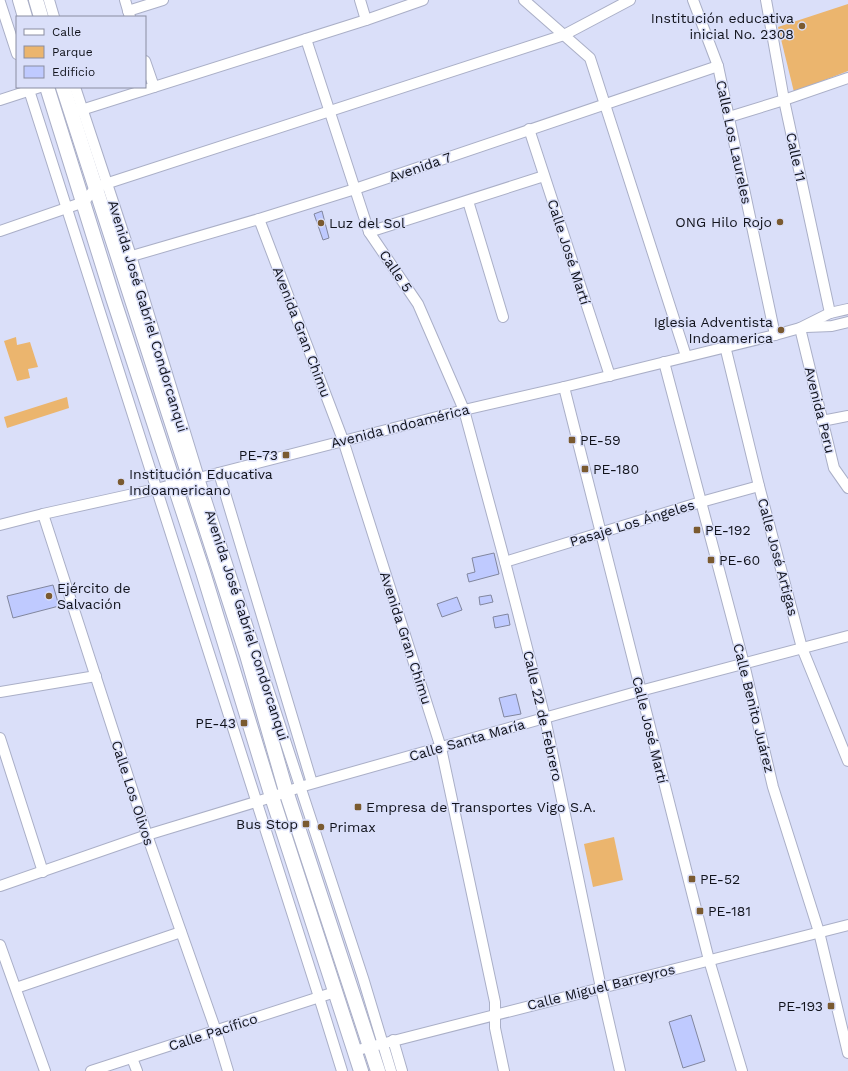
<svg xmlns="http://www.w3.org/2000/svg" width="848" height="1071" viewBox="0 0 848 1071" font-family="'Work Sans',sans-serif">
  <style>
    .green { fill: #ebb56e }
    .building { fill: #bfcaff; stroke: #81869e }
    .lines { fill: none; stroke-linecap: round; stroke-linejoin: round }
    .minor-casing { stroke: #aaafc7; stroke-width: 12 }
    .highway-casing { stroke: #aaafc7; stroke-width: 16 }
    .minor { stroke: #fff; stroke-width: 10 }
    .highway { stroke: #fff; stroke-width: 14 }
    .poi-dot { fill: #7a5a30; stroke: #dadff9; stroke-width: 1.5 }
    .labels { text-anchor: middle; stroke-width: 3; stroke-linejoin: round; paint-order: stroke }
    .poi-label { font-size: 14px; fill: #11131c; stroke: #dadff9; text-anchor: start }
    .street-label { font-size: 14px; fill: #11131c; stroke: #dadff9 }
  </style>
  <rect width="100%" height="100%" fill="#dadff9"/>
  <g class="green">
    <polygon points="848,4 848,71 794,92 778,27"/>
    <polygon points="16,337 17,345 30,342 38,367 28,369 30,378 17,381 4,341"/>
    <polygon points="67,397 69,408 7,428 4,417"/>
    <polygon points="614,837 623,880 593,887 584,844"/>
  </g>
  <g class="building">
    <polygon points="322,211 329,238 323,240 314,214"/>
    <polygon points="494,553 499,574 469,582 467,574 475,572 472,558"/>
    <polygon points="53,585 59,606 13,618 7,596"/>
    <polygon points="491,595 493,602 480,605 479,597"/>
    <polygon points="457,597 462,610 442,617 437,604"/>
    <polygon points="508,614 510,625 495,628 493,617"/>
    <polygon points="516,694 521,714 504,717 499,698"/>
    <polygon points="691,1015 705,1061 683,1068 669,1022"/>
  </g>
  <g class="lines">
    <g class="minor-casing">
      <g id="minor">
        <polyline points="49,0 54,17"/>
        <polyline points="125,0 130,17"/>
        <polyline points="360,0 366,20"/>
        <polyline points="524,0 590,58 686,356"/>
        <polyline points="693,0 718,66 775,335"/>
        <polyline points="766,0 784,100 830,313"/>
        <polyline points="0,2 17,54"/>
        <polyline points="128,11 163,0"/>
        <polyline points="306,39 369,232 418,304 464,410 505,562 545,718 601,988 620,1071"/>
        <polyline points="145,61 154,87"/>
        <polyline points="28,87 319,997 342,1071"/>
        <polyline points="75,87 131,256 199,478 363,978 391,1071"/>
        <polyline points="0,100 40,87"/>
        <polyline points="75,112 366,20 423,0"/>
        <polyline points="729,117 784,100 848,78"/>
        <polyline points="529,129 610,376"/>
        <polyline points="468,201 503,317"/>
        <polyline points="259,219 343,440 441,748 495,1002 495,1028 504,1071"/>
        <polyline points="0,231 84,202 96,187 564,35 630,0"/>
        <polyline points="369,232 544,176"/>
        <polyline points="125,258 259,219 355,189 718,66"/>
        <polyline points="806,327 832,326 848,322"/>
        <polyline points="800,328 834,468 848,488"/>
        <polyline points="725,346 759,486 802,648 848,761"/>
        <polyline points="664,362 744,664 773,787 819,932 848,1053"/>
        <polyline points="564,387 709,960 742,1071"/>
        <polyline points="822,421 848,416"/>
        <polyline points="219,473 312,783"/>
        <polyline points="43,514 147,835 216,1031 228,1071"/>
        <polyline points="0,525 43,514 156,489 464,410 564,387 775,335 800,328 830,313 848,309"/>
        <polyline points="505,562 701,502 759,486"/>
        <polyline points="0,692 96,676"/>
        <polyline points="0,738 43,872"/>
        <polyline points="0,886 147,835 272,797 300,787 640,691 848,636"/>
        <polyline points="0,945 45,1071"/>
        <polyline points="16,988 181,932"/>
        <polyline points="393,1040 402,1071"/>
        <polyline points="354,1051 848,925"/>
        <polyline points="132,1058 137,1071"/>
        <polyline points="91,1071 335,992"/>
      </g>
    </g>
    <g class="highway-casing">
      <g id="highway">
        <polyline points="20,0 25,17"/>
        <polyline points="36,0 41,17"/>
        <polyline points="47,87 113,298 203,572 272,797 361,1071"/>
        <polyline points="63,87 247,655 286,791 378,1071"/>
      </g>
    </g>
    <use href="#minor" class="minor"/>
    <use href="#highway" class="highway"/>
  </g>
  <g class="poi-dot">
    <circle cx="802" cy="26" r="4"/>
    <circle cx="780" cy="222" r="4"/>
    <circle cx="321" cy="223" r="4"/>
    <circle cx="781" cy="330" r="4"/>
    <rect x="568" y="436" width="8" height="8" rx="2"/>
    <rect x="282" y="451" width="8" height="8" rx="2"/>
    <rect x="581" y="465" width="8" height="8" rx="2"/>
    <circle cx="121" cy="482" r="4"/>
    <rect x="693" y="526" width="8" height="8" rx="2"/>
    <rect x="707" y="556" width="8" height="8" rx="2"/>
    <circle cx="49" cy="596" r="4"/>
    <rect x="240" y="719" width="8" height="8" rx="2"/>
    <rect x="354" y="803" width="8" height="8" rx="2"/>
    <rect x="302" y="820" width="8" height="8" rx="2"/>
    <circle cx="321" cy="827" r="4"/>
    <rect x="688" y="875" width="8" height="8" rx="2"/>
    <rect x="696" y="907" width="8" height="8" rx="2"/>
    <rect x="827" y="1002" width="8" height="8" rx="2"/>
  </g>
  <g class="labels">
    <g class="poi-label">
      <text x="794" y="23" text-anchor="end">Institución educativa<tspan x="794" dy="16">inicial No. 2308</tspan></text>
      <text x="772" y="227" text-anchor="end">ONG Hilo Rojo</text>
      <text x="329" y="228">Luz del Sol</text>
      <text x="773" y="327" text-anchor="end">Iglesia Adventista<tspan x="773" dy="16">Indoamerica</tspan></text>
      <text x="580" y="445">PE-59</text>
      <text x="278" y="460" text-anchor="end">PE-73</text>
      <text x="593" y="474">PE-180</text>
      <text x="129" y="479">Institución Educativa<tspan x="129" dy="16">Indoamericano</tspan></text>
      <text x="705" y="535">PE-192</text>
      <text x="719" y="565">PE-60</text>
      <text x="57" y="593">Ejército de<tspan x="57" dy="16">Salvación</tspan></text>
      <text x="236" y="728" text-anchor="end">PE-43</text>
      <text x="366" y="812">Empresa de Transportes Vigo S.A.</text>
      <text x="298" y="829" text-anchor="end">Bus Stop</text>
      <text x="329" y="832">Primax</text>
      <text x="700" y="884">PE-52</text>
      <text x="708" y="916">PE-181</text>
      <text x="823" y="1011" text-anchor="end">PE-193</text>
    </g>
    <g class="street-label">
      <text transform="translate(734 142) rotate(78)" y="5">Calle Los Laureles</text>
      <text transform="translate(796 157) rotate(78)" y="5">Calle 11</text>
      <text transform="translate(420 167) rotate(-19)" y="5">Avenida 7</text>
      <text transform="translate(569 252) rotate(72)" y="5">Calle José Martí</text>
      <text transform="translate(396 271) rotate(56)" y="5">Calle 5</text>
      <text transform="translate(148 316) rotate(73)" y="5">Avenida José Gabriel Condorcanqui</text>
      <text transform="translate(302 332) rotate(69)" y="5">Avenida Gran Chimu</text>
      <text transform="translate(820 410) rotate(76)" y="5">Avenida Peru</text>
      <text transform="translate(400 426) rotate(-14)" y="5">Avenida Indoamérica</text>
      <text transform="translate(632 523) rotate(-17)" y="5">Pasaje Los Ángeles</text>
      <text transform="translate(778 557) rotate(75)" y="5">Calle José Artigas</text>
      <text transform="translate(247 625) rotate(72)" y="5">Avenida José Gabriel Condorcanqui</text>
      <text transform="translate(406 638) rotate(72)" y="5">Avenida Gran Chimu</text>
      <text transform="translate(754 708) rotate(76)" y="5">Calle Benito Juárez</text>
      <text transform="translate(543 716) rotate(77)" y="5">Calle 22 de Febrero</text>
      <text transform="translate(650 730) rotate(76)" y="5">Calle José Martí</text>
      <text transform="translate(467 740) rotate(-16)" y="5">Calle Santa María</text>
      <text transform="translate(133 793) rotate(72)" y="5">Calle Los Olivos</text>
      <text transform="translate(601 987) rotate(-14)" y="5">Calle Miguel Barreyros</text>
      <text transform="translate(213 1032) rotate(-18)" y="5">Calle Pacífico</text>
    </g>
  </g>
  <rect x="16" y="16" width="130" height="72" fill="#dadff9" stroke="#8a8da1"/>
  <rect x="24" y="29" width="20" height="6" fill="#ffffff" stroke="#8a8da1"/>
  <text x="52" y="36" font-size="12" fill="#11131c">Calle</text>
  <rect x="24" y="46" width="20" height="12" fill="#ebb56e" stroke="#8a8da1"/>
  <text x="52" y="56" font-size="12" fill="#11131c">Parque</text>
  <rect x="24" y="66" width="20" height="12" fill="#bfcaff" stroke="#8a8da1"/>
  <text x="52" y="76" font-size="12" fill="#11131c">Edificio</text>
</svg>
